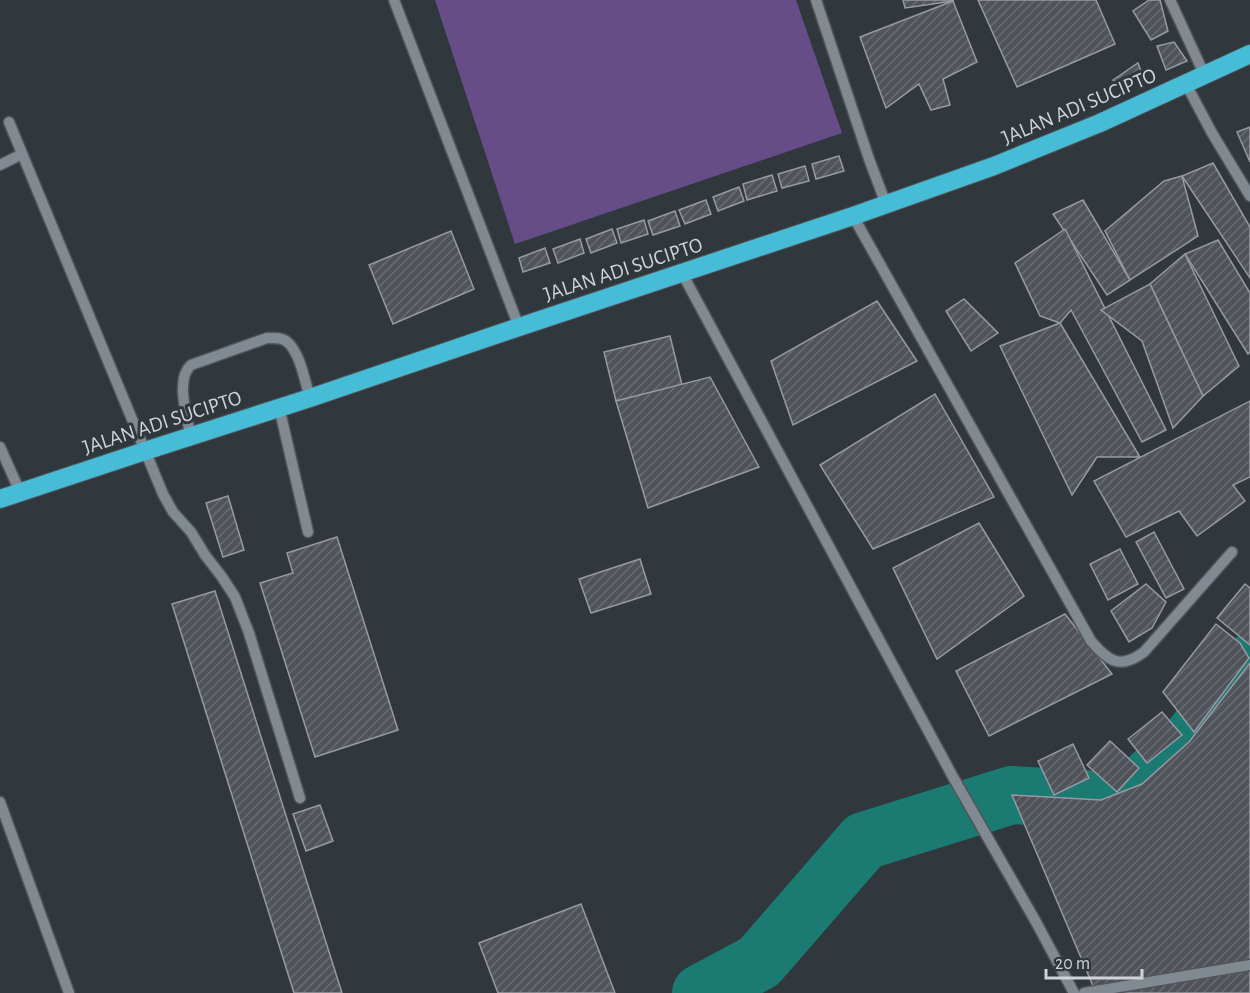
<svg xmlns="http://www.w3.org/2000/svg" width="1250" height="993" viewBox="0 0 1250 993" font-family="'Alegreya Sans',sans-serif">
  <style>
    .grass { fill: #664d88 }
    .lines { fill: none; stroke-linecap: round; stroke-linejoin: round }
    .river { stroke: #1b7a72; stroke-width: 58 }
    .building { fill: url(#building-hatch); stroke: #989aa3; stroke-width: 1.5 }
    .minor-casing { stroke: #4f5559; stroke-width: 13 }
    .highway-casing { stroke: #4f5559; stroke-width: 20 }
    .minor { stroke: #828a91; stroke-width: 10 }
    .highway { stroke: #46bcd7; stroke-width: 18 }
    .labels { text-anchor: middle; stroke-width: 6; stroke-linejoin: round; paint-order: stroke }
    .street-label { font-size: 21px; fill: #d0d4d8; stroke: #30373d }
  </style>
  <defs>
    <pattern id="building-hatch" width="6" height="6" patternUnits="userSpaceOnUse" patternTransform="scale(1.5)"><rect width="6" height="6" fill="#51535b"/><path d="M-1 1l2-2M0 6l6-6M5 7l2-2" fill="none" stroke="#696b72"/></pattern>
  </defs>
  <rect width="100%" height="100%" fill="#30373d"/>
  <polygon class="grass" points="435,0 796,0 842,133 515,244"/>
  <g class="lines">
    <polyline class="river" points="701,993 759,962 864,841 1012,795 1101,800 1142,784 1189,742 1250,663"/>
  </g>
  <g class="building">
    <polygon points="903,0 953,0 953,1 905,8"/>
    <polygon points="978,0 1096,0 1115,44 1017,87"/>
    <polygon points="1149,0 1160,0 1168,31 1151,40 1133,11"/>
    <polygon points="953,1 977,62 943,79 950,105 931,110 919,84 886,108 860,37"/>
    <polygon points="1174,42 1187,61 1166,70 1157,46"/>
    <polygon points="1138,63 1142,74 1121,88 1113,80"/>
    <polygon points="1250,127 1250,162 1237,132"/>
    <polygon points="839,156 844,171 816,179 812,164"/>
    <polygon points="1213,163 1250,227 1250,278 1182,176"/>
    <polygon points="805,166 809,181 782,188 778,174"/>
    <polygon points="772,175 777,191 747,200 743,184"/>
    <polygon points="1182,176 1198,236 1130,280 1105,231 1164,181"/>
    <polygon points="739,187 744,201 718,211 713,197"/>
    <polygon points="706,200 711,214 685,224 679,210"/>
    <polygon points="1083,200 1130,280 1107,295 1053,214"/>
    <polygon points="675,211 680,226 653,235 648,221"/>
    <polygon points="644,220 648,234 621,243 617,229"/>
    <polygon points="612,229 617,243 591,253 586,239"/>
    <polygon points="1065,229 1166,430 1142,442 1071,310 1060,323 1040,316 1015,263"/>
    <polygon points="451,231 474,289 393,324 369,265"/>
    <polygon points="580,239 584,253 558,263 553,249"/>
    <polygon points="1218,240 1250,293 1250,352 1248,354 1185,254"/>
    <polygon points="545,248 550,263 523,272 519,258"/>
    <polygon points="1185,254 1239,366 1203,396 1150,284"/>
    <polygon points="1150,284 1203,396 1173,428 1142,341 1101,310"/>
    <polygon points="964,299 998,333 971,351 946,311"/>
    <polygon points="877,301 917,361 793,425 771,361"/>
    <polygon points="1060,323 1140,457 1097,457 1072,495 1000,346"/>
    <polygon points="670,336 682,385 616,401 604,352"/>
    <polygon points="710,377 759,467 648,508 616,401"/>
    <polygon points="935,394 994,497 873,549 820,465"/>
    <polygon points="1250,401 1250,477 1233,485 1245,501 1197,536 1179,511 1126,537 1094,481"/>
    <polygon points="228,496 244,550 223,557 206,503"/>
    <polygon points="979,523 1024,596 937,659 893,568"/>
    <polygon points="1154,532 1184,589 1166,598 1136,542"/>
    <polygon points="337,537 398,730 315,757 260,583 293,573 287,553"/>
    <polygon points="1120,549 1138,584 1108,600 1090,564"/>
    <polygon points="640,559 651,594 591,613 579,579"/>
    <polygon points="1146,584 1166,602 1152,628 1129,642 1111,611"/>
    <polygon points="1245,584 1250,588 1250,645 1217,618"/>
    <polygon points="215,591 342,993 294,993 172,604"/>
    <polygon points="1065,614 1112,674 989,736 956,671"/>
    <polygon points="1216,624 1240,643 1249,658 1194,732 1163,692"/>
    <polygon points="1250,663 1250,993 1096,993 1012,795 1101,800 1142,784 1189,742"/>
    <polygon points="1162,712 1182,735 1147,763 1128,739"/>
    <polygon points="1110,741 1139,768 1117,792 1087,765"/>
    <polygon points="1073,744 1089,778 1054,795 1038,761"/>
    <polygon points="320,805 333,841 306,851 293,814"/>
    <polygon points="581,904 615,993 498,993 479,943"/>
  </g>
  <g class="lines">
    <g class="minor-casing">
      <g id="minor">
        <polyline points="394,0 519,327"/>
        <polyline points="816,0 869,159 886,204"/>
        <polyline points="1170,0 1205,76"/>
        <polyline points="1186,84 1212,133 1250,196"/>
        <polyline points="9,122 163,494 173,512 191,532 205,555 222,577 235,597 249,633 300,798"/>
        <polyline points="0,165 22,154"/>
        <path d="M853 216 1091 641C1108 661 1120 670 1144 652L1232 552"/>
        <polyline points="682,273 953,777 1036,922 1074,993"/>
        <polyline points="279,407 308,532"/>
        <path d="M191 437C187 418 175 379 191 365L267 338C274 338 280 337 286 341 300 351 305 382 310 398"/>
        <polyline points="0,447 20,492"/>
        <polyline points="0,802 69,993"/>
        <polyline points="1084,993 1250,965"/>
      </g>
    </g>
    <g class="highway-casing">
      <polyline id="highway" points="0,499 145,451 310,398 519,327 853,216 994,166 1100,123 1250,54"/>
    </g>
    <use href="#minor" class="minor"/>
    <use href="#highway" class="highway"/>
  </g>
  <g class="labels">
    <g class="street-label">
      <text transform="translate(1079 106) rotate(-23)" y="7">JALAN ADI SUCIPTO</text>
      <text transform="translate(623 269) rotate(-18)" y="7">JALAN ADI SUCIPTO</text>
      <text transform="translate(162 422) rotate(-18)" y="7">JALAN ADI SUCIPTO</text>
    </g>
  </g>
  <path d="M1046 969v9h96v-9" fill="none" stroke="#d0d4d8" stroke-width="3"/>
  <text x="1055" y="969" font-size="18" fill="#d0d4d8" stroke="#30373d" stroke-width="4.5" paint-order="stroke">20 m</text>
</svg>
